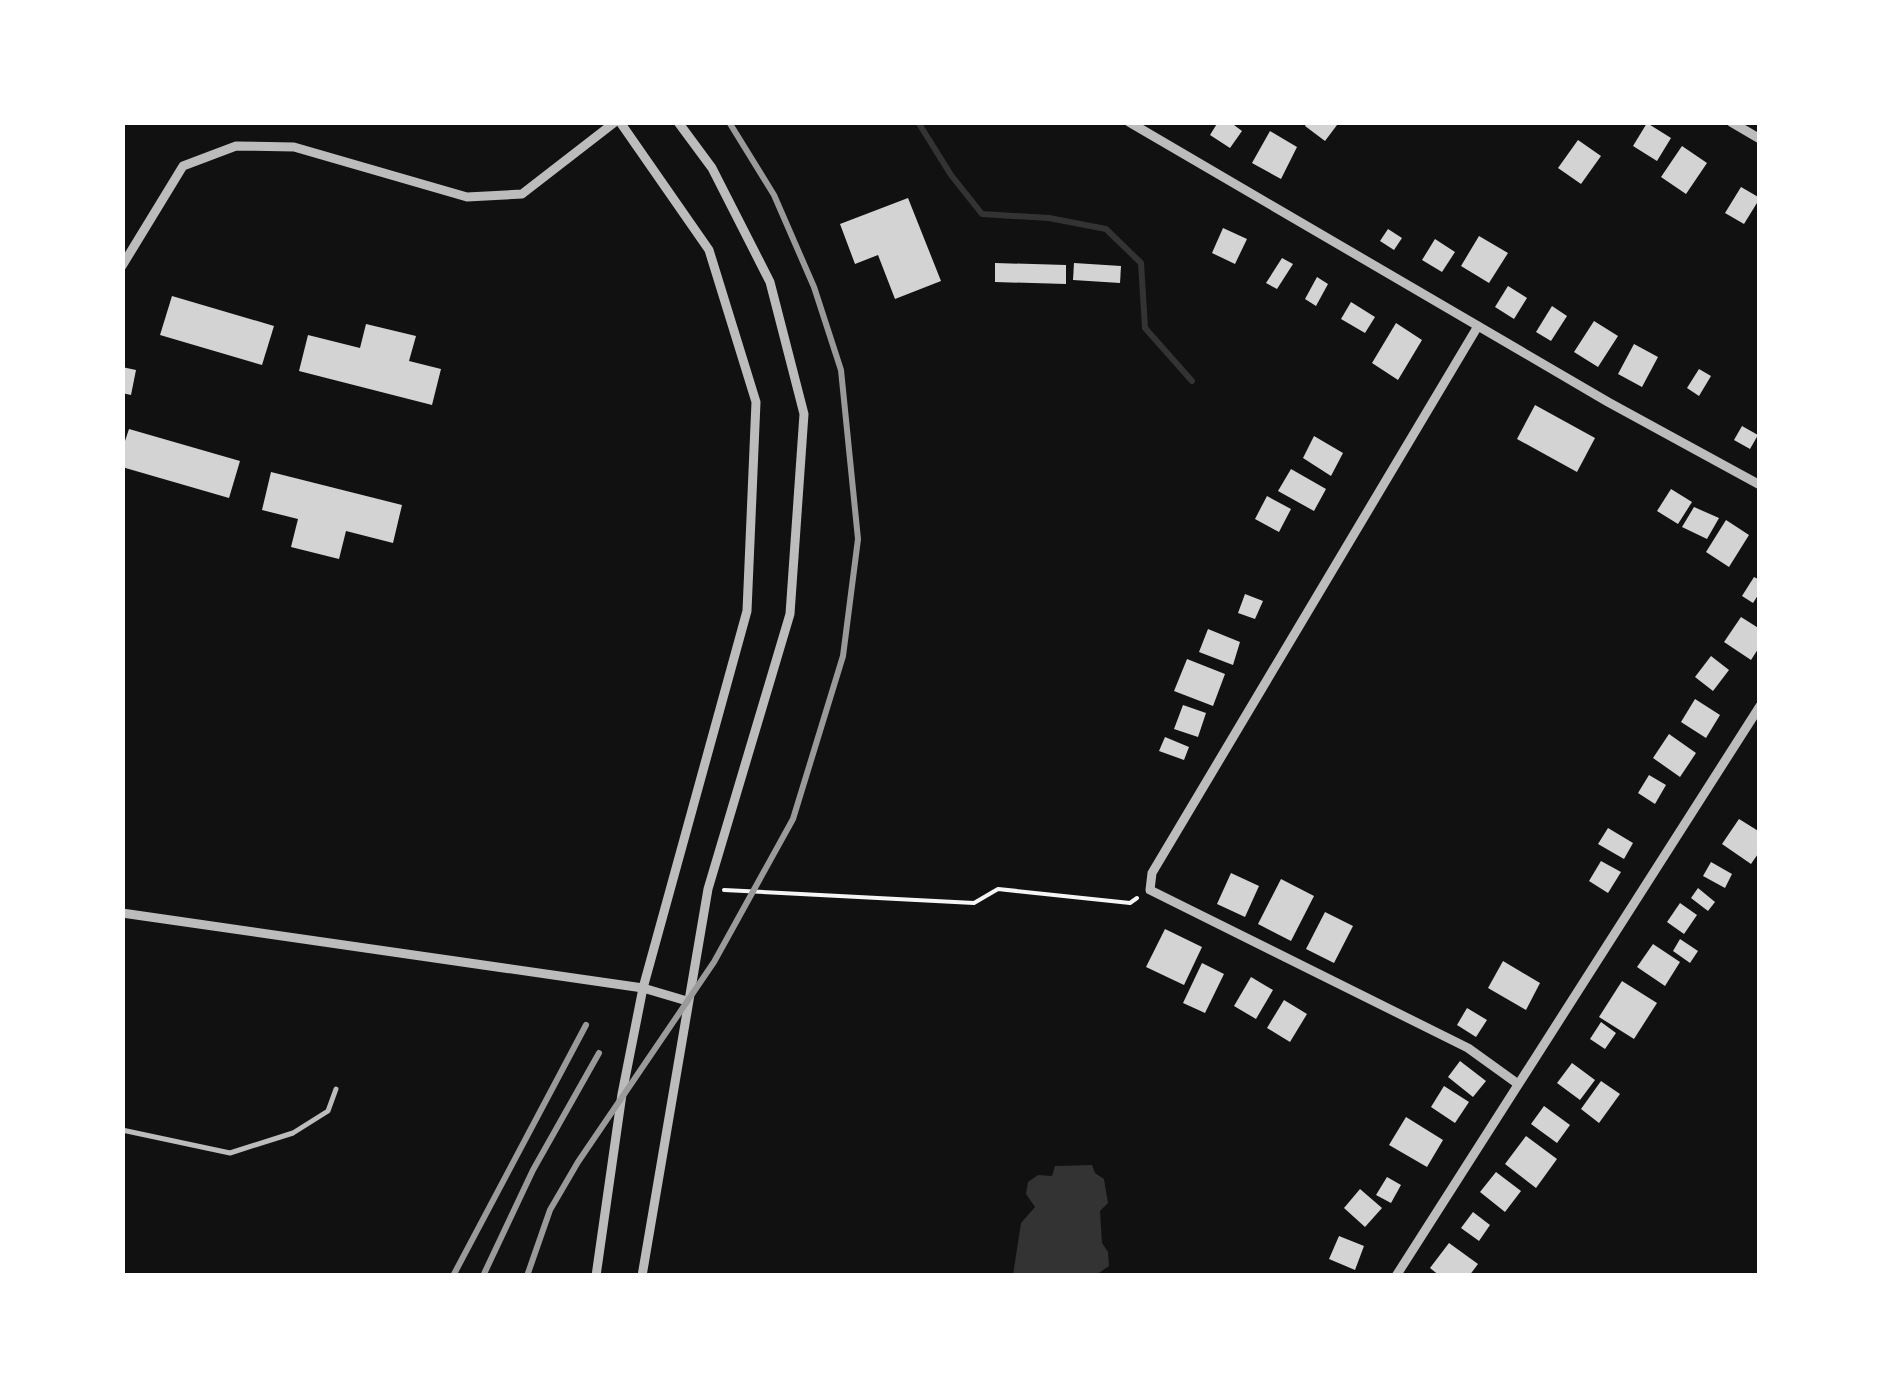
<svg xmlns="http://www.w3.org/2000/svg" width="1882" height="1398" viewBox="0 0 1882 1398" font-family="'Varela Round',sans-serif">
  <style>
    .water { fill: #333 }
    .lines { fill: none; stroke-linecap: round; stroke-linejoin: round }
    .stream { stroke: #333; stroke-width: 6 }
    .building { fill: #d3d3d3 }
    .path { stroke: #f5f5f5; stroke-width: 4 }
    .service { stroke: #bcbcbc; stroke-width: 5 }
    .minor { stroke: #bcbcbc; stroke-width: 9 }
    .rail { stroke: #9a9a9a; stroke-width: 6 }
  </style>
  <rect width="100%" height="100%" fill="#111"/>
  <polygon class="water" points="1092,1165 1095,1173 1104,1179 1108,1203 1100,1211 1102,1243 1108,1252 1109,1266 1096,1275 1013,1275 1021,1223 1035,1207 1026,1194 1028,1182 1038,1175 1052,1176 1055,1166"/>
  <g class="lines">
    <polyline class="stream" points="918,122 951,175 982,214 1049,218 1106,229 1141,263 1145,328 1192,381"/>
  </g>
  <g class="building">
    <polygon points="1218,122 1230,122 1242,131 1230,148 1210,135"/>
    <polygon points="1307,122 1333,122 1337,125 1325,141 1305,126"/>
    <polygon points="1647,123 1671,138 1657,161 1633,146"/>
    <polygon points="1270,131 1297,147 1281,179 1252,163"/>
    <polygon points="1578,140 1601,156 1581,184 1558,168"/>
    <polygon points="1682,146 1707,163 1686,194 1661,177"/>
    <polygon points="1741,187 1760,198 1744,224 1725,213"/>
    <polygon points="908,198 941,281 895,299 878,255 855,264 840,224"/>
    <polygon points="1223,228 1247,239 1235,264 1212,253"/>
    <polygon points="1388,229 1402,238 1394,250 1380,241"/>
    <polygon points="1479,236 1508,253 1489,283 1461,266"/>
    <polygon points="1435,239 1455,252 1442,272 1422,260"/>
    <polygon points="1282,258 1293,264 1277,289 1266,283"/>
    <polygon points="995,263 1066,265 1066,284 995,282"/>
    <polygon points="1074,263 1121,266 1120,283 1073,280"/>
    <polygon points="1317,277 1328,284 1316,306 1305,299"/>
    <polygon points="1508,286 1527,298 1514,319 1495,307"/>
    <polygon points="172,296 274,326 262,365 160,335"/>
    <polygon points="1351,302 1375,317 1365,333 1341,319"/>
    <polygon points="1552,306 1567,316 1551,341 1536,332"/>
    <polygon points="1594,321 1618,336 1598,367 1574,352"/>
    <polygon points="1396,323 1422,340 1398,380 1372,363"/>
    <polygon points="366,324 416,336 409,361 441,369 432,405 299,371 308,335 360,348"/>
    <polygon points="1634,344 1658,357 1642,387 1618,374"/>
    <polygon points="122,367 136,370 131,395 122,393"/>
    <polygon points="1699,369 1711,376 1699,396 1687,388"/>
    <polygon points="1535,405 1595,438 1577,472 1517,439"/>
    <polygon points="1742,426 1758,435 1750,449 1734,440"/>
    <polygon points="129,429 240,461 229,498 122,467 122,450"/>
    <polygon points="1314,436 1343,453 1331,476 1303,458"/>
    <polygon points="1291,469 1326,489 1314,511 1278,491"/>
    <polygon points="271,472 402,505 393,543 346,531 339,559 291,547 298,519 262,510"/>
    <polygon points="1671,489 1692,502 1678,524 1657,511"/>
    <polygon points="1267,496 1291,509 1279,532 1255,519"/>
    <polygon points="1694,507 1719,518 1707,539 1682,527"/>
    <polygon points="1726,520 1749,535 1729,567 1706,552"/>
    <polygon points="1754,577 1760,580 1760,592 1753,603 1742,596"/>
    <polygon points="1245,594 1263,601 1255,619 1238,613"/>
    <polygon points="1741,617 1760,629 1760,646 1751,660 1724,642"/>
    <polygon points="1208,629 1240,642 1233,665 1199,652"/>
    <polygon points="1711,656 1729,670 1713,691 1695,677"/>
    <polygon points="1187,659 1225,674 1213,706 1174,691"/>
    <polygon points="1695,699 1720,715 1706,738 1681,722"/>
    <polygon points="1183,705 1206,713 1198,737 1174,729"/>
    <polygon points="1669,734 1696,753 1680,777 1653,758"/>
    <polygon points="1165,737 1189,747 1184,760 1159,751"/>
    <polygon points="1649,775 1666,785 1655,804 1638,793"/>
    <polygon points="1739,819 1760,832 1760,851 1751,864 1722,844"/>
    <polygon points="1608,828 1633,843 1624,859 1598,844"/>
    <polygon points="1601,861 1621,872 1608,893 1589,881"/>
    <polygon points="1711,862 1732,874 1725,888 1703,876"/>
    <polygon points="1231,873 1259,886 1245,917 1217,904"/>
    <polygon points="1281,879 1314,896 1291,941 1258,924"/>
    <polygon points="1698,888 1715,902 1708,911 1691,898"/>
    <polygon points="1680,903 1697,915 1684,934 1667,922"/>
    <polygon points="1325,912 1353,926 1334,963 1306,949"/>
    <polygon points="1165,929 1202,947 1184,985 1146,967"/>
    <polygon points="1680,939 1698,951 1690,963 1673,951"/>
    <polygon points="1653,944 1680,962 1665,986 1637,967"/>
    <polygon points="1503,961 1540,983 1526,1010 1488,988"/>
    <polygon points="1202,963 1224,974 1205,1013 1183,1003"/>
    <polygon points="1251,977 1273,990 1256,1019 1234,1006"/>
    <polygon points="1622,981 1657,1003 1634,1039 1599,1017"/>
    <polygon points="1284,1000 1307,1014 1290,1042 1267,1028"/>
    <polygon points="1467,1008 1487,1020 1476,1037 1457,1025"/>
    <polygon points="1601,1022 1616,1033 1605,1049 1590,1039"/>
    <polygon points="1460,1061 1486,1081 1473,1097 1448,1077"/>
    <polygon points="1572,1063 1595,1080 1580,1100 1557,1083"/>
    <polygon points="1601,1081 1620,1094 1599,1123 1581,1109"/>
    <polygon points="1444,1086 1469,1102 1455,1123 1431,1107"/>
    <polygon points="1544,1106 1570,1125 1557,1143 1531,1124"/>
    <polygon points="1406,1117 1443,1140 1427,1167 1389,1145"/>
    <polygon points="1526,1136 1557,1159 1536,1188 1505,1164"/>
    <polygon points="1496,1172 1521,1191 1505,1212 1480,1192"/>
    <polygon points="1387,1177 1401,1185 1391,1203 1376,1195"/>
    <polygon points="1360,1189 1382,1208 1365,1227 1344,1208"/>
    <polygon points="1473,1212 1490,1225 1479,1241 1461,1228"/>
    <polygon points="1339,1236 1364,1246 1355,1270 1329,1259"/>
    <polygon points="1449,1243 1478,1264 1469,1276 1440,1276 1430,1268"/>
  </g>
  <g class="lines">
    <polyline class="path" points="724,890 974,903 998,889 1130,903 1137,898"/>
    <polyline class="service" points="122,1130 230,1153 293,1133 328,1111 336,1089"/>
    <g class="minor">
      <polyline points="1129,122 1608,402 1760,485"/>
      <polyline points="1731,122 1760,139"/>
      <polyline points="122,266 183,166 236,146 294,147 467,197 522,194 615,122"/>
      <polyline points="1478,326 1152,873 1150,890 1468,1048 1518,1084"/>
      <polyline points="122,913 643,988 687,1001"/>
      <polyline points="596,1276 622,1094 643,988 747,611 756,402 709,250 620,122"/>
      <polyline points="642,1276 708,889 790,614 804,414 770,282 712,168 678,122"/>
      <polyline points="1396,1276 1760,706"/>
    </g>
    <g class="rail">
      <polyline points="453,1276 586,1025"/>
      <polyline points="483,1276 533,1170 599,1053"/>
      <polyline points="527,1276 550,1210 578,1162 714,962 793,819 843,656 858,539 841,370 814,287 774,195 729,122"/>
    </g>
  </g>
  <rect width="1882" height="1398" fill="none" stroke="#ffffff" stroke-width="250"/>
</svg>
